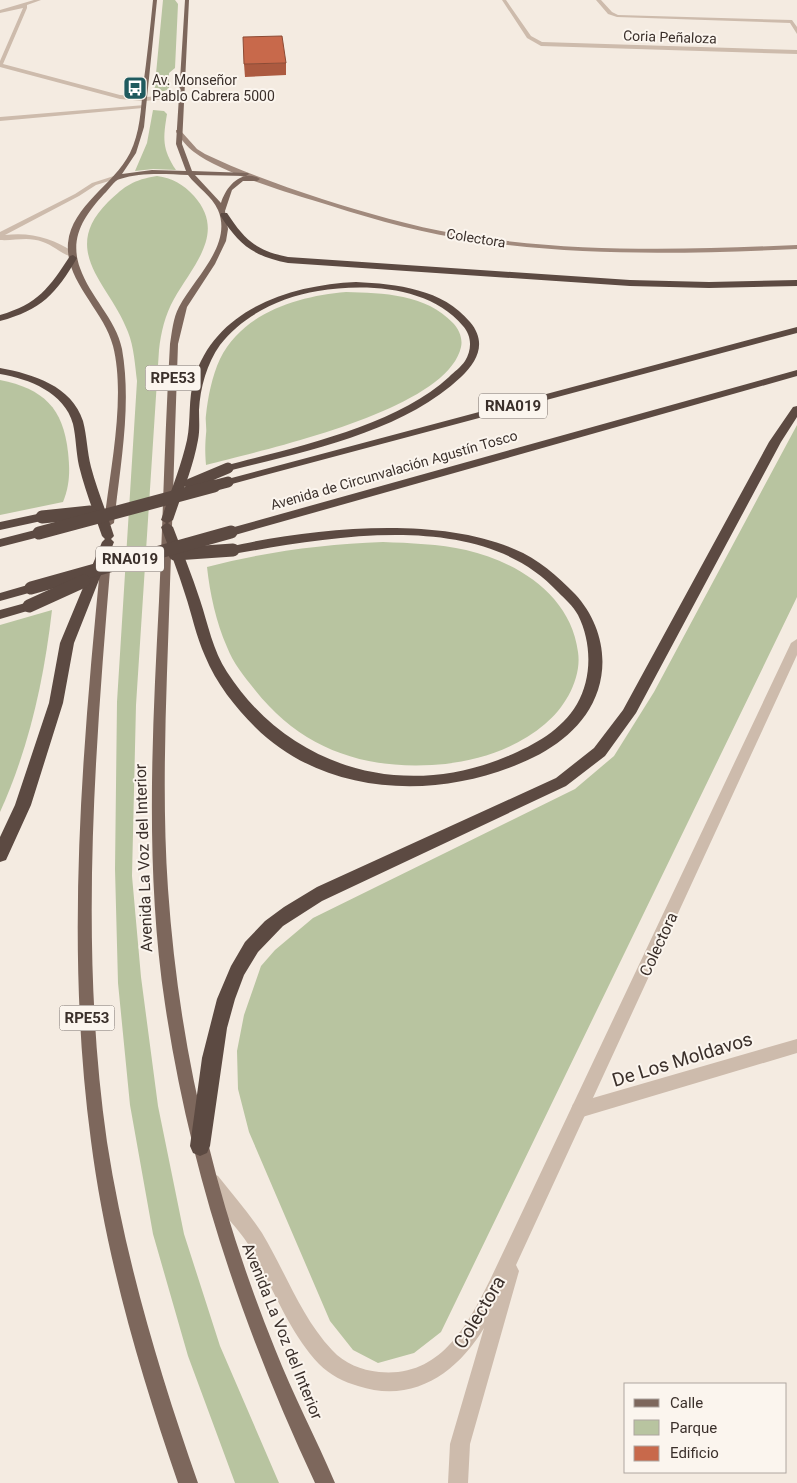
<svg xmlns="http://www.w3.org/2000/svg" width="797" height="1483" viewBox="0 0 797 1483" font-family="Roboto,sans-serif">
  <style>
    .green { fill: #b8c4a0 }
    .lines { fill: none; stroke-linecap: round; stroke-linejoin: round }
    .minor { fill: #cdbbac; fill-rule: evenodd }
    .tertiary { fill: #cdbbac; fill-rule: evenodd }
    .secondary { fill: #a18a7d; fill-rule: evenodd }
    .primary { fill: #7d675c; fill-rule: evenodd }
    .motorway { fill: #5c4a42; fill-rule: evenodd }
    .motorway-bridge-far1 { stroke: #5c4a42; stroke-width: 11 }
    .motorway-bridge { stroke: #5c4a42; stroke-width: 13 }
    .wall { fill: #ac5a40 }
    .building { fill: #c8694b; stroke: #8c4a34 }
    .labels { text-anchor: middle; stroke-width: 4; stroke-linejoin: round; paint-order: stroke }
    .far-street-label { font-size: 14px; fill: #3b302b; stroke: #fbf5ee }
    .far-poi-label { font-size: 14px; fill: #3b302b; stroke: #fbf5ee; text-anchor: start }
    .shield { fill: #fbf5ee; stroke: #756b66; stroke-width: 1 }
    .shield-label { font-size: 15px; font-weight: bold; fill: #3b302b }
    .street-label { font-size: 16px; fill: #3b302b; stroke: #fbf5ee }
    .near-street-label { font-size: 19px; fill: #3b302b; stroke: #fbf5ee }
  </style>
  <rect width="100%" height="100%" fill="#f4ebe1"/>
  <g class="green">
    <polygon points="163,0 175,0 178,4 175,68 169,73 169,89 154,95"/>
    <path d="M153 110 164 111 167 114C163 138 162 149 176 170L153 169 135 171 147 143Z"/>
    <path d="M157 176C172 178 183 184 194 196 227 233 193 265 174 299 165 315 161 332 159 350L136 705 132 876 141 977 158 1106 184 1234 220 1346 279 1483H235L188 1356 153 1234 130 1105 118 983 115 869 117 702 137 381C135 365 134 347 128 332 111 285 58 252 108 202 126 185 133 180 157 176Z"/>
    <path d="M346 292C383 293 426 294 453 323 459 329 463 339 461 347 447 411 262 450 206 465 205 454 205 445 206 434 207 428 205 421 206 415 208 397 212 376 220 359 243 312 299 296 346 292Z"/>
    <path d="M0 380C44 389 63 408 68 452 70 471 70 484 63 502L0 515Z"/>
    <polygon points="797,425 797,597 441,1332 414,1353 378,1363 353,1350 330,1321 249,1132 238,1089 237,1051 244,1015 261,966 275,950 313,918 575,789 614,756 654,692"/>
    <path d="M383 542C410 543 439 544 466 550 517 562 571 595 578 652 582 678 565 708 545 724 515 750 472 763 432 765 360 769 300 747 255 690 244 676 233 663 227 647 216 622 210 594 207 567 265 552 323 544 383 542Z"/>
    <path d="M52 610C44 680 29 748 0 812V625Z"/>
  </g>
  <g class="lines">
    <g class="minor">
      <polygon points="34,0 41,0 27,5 27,8 3,64 120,95 145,97 181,95 184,97 145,101 120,99 0,67 0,61 23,8 0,13 0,10"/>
      <polygon points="502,0 506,0 531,36 542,42 797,50 797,54 541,46 527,38"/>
      <polygon points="596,0 601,0 612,12 618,15 792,20 797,27 797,34 790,23 617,17 608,14"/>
      <polygon points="145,105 143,108 0,121 0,117"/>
      <polygon points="797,1039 797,1053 579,1118 573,1116 571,1110 573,1104 579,1102"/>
    </g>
    <g class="tertiary">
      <path d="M117 175 119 176V178L96 185 79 196 5 235C32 232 52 238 75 253V257C65 257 53 245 43 242 28 236 15 241 0 240V232L75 194 92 183Z"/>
      <path d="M797 639V655L516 1265 519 1271 470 1444 468 1483H448L450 1444 484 1328C457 1373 413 1404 358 1386 344 1382 330 1375 319 1364 288 1331 272 1285 250 1247 236 1224 213 1206 203 1182L206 1176 212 1173 218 1176C233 1195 249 1213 262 1233 285 1271 301 1317 332 1350 345 1364 361 1370 379 1372 440 1378 467 1326 490 1280L791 643Z"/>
    </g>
    <path class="secondary" d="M176 130H180L197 149 205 154C243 172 282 186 322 199 366 213 411 226 457 234 570 253 683 250 797 245V249C684 254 570 257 458 238 408 230 360 215 312 200 280 190 220 172 194 152 187 147 181 139 176 132Z"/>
    <g class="primary">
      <path d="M153 0H157L144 127 136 153 122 174 152 170 186 171 176 144 185 0H189L182 144 192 171 248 173 249 174 246 176 195 175 221 203C226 186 242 168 260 179L257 181H243L232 190 225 211 228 229 226 241 215 264 187 307 178 344C175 424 173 504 170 584 167 686 161 787 168 889 174 975 187 1060 208 1143 225 1213 248 1282 275 1349 293 1395 316 1438 335 1483H315C243 1329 190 1173 165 1004 145 871 152 735 159 601 163 516 165 430 170 344 172 332 173 318 179 307 194 278 233 245 218 210 212 196 197 187 188 175 166 174 141 172 120 179 114 180 109 190 104 194 84 216 69 238 80 268 90 297 116 319 122 349 132 406 120 466 114 523L109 526 104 523C110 470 126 397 113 346 104 310 65 282 68 243 72 205 114 185 130 153 140 133 141 109 143 87 147 58 150 29 153 0Z"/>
      <path d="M106 555 111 558C95 752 79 948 107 1142 125 1258 159 1372 198 1483H178C140 1372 106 1258 91 1141 65 947 82 752 101 558Z"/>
    </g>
    <g class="motorway">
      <path d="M221 213H227C244 239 256 251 288 257L630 280 709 282 797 280V286L709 288 630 286 288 263C253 256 239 245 220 215Z"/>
      <path d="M73 255 77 258C56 294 41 310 0 321V315C38 304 49 288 70 256Z"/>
      <path d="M356 282C397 284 443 289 470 322 487 342 478 361 461 377 403 432 307 451 232 470H224L222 468 224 466C293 448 396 426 449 377 454 372 461 367 465 361 472 350 472 336 463 326 430 286 365 283 318 291 281 297 243 315 220 345 207 363 200 388 199 410 199 420 200 430 198 440 193 468 182 493 173 520L168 523 173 527C182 551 192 575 200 600 208 624 213 651 227 672 289 768 403 801 508 756 534 745 562 730 577 704 592 678 592 643 578 615 573 606 565 599 558 592 481 508 332 537 233 554L229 553 227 550 229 547C309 528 437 515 514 549 539 559 557 576 575 594 599 620 609 656 598 690 586 726 555 749 521 763 436 800 324 796 255 727 235 707 216 683 205 656 196 636 192 615 185 594 178 571 169 549 161 527L166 523 161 520C170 493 181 467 187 440 191 420 188 399 194 379 215 309 290 285 356 282Z"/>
      <polygon points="797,327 797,333 232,484 224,484 222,482 224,480"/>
      <path d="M0 368C33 374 72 386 83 421 87 436 87 452 91 467 97 490 107 513 114 536L111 539 114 542 74 643 63 703 31 805 6 860 0 862V837L15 805 49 703 60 643 102 542 105 539 102 536C94 513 85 490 79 466 76 452 76 437 73 424 64 392 29 379 0 374Z"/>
      <polygon points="797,370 797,376 235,535 231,536 225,532 227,529"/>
      <polygon points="797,406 797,417 781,442 636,713 605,756 566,786 322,901 283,926 258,952 244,975 235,999 227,1028 210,1146 207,1153 200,1156 193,1153 190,1146 202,1058 217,999 231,966 245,942 265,921 284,907 317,887 556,778 594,748 623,710 769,442 793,407"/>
      <polygon points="42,513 48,517 46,520 0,530 0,522"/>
      <polygon points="39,529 43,530 45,533 43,536 0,547 0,539"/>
      <polygon points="31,584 36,585 38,588 36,591 0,601 0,593"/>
      <polygon points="29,602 34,603 36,606 34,609 0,619 0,610"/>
    </g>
    <g class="motorway-bridge-far1">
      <polyline points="190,484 228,468"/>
      <polyline points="209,487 228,482"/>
    </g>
    <g class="motorway-bridge">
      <polyline points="42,517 90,512"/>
      <polyline points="39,533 214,486"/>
      <polyline points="175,554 233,550"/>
      <polyline points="31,588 231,532"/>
      <polyline points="29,606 84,581"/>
    </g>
  </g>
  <polygon class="wall" points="286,63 286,75 245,77 244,64"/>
  <polygon class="building" points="282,36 286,63 244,64 243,37"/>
  <defs>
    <g id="bus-square" transform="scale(1.25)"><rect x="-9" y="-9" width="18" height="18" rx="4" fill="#1f5a5e" stroke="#fbf5ee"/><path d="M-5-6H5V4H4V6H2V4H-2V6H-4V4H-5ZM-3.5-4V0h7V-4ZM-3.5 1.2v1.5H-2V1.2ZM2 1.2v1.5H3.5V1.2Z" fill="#fff"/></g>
  </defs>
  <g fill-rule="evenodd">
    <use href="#bus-square" x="135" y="88"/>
  </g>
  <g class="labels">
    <g class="far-street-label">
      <text transform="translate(670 37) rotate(2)" y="5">Coria Peñaloza</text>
      <text transform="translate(476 238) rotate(9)" y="5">Colectora</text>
      <text transform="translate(394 470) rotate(-16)" y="5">Avenida de Circunvalación Agustín Tosco</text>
    </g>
    <g class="far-poi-label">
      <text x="152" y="85">Av. Monseñor<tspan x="152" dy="16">Pablo Cabrera 5000</tspan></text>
    </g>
    <g class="shield">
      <rect x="145.5" y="365.5" width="55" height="25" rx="4"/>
      <rect x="479" y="393.5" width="68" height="25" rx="4"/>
      <rect x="96" y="546.5" width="68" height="25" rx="4"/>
      <rect x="59.5" y="1005.5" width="55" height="25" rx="4"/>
    </g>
    <g class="shield-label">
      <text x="173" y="383">RPE53</text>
      <text x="513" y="411">RNA019</text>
      <text x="130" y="564">RNA019</text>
      <text x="87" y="1023">RPE53</text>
    </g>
    <g class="street-label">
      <text transform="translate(143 858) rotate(-92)" y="6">Avenida La Voz del Interior</text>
      <text transform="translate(658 944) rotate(-65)" y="6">Colectora</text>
      <text transform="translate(283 1331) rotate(68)" y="6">Avenida La Voz del Interior</text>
    </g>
    <g class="near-street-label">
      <text transform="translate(682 1059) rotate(-17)" y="7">De Los Moldavos</text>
      <text transform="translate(479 1312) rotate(-59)" y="7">Colectora</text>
    </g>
  </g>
  <rect x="624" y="1383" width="162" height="90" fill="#fbf5ee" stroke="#aea6a0"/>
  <rect x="634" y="1399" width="25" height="8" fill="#7d675c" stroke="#aea6a0"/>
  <text x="670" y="1408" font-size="15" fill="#3b302b">Calle</text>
  <rect x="634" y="1420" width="25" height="15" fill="#b8c4a0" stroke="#aea6a0"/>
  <text x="670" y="1433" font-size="15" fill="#3b302b">Parque</text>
  <rect x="634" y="1446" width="25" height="15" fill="#c8694b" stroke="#aea6a0"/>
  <text x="670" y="1458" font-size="15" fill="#3b302b">Edificio</text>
</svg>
